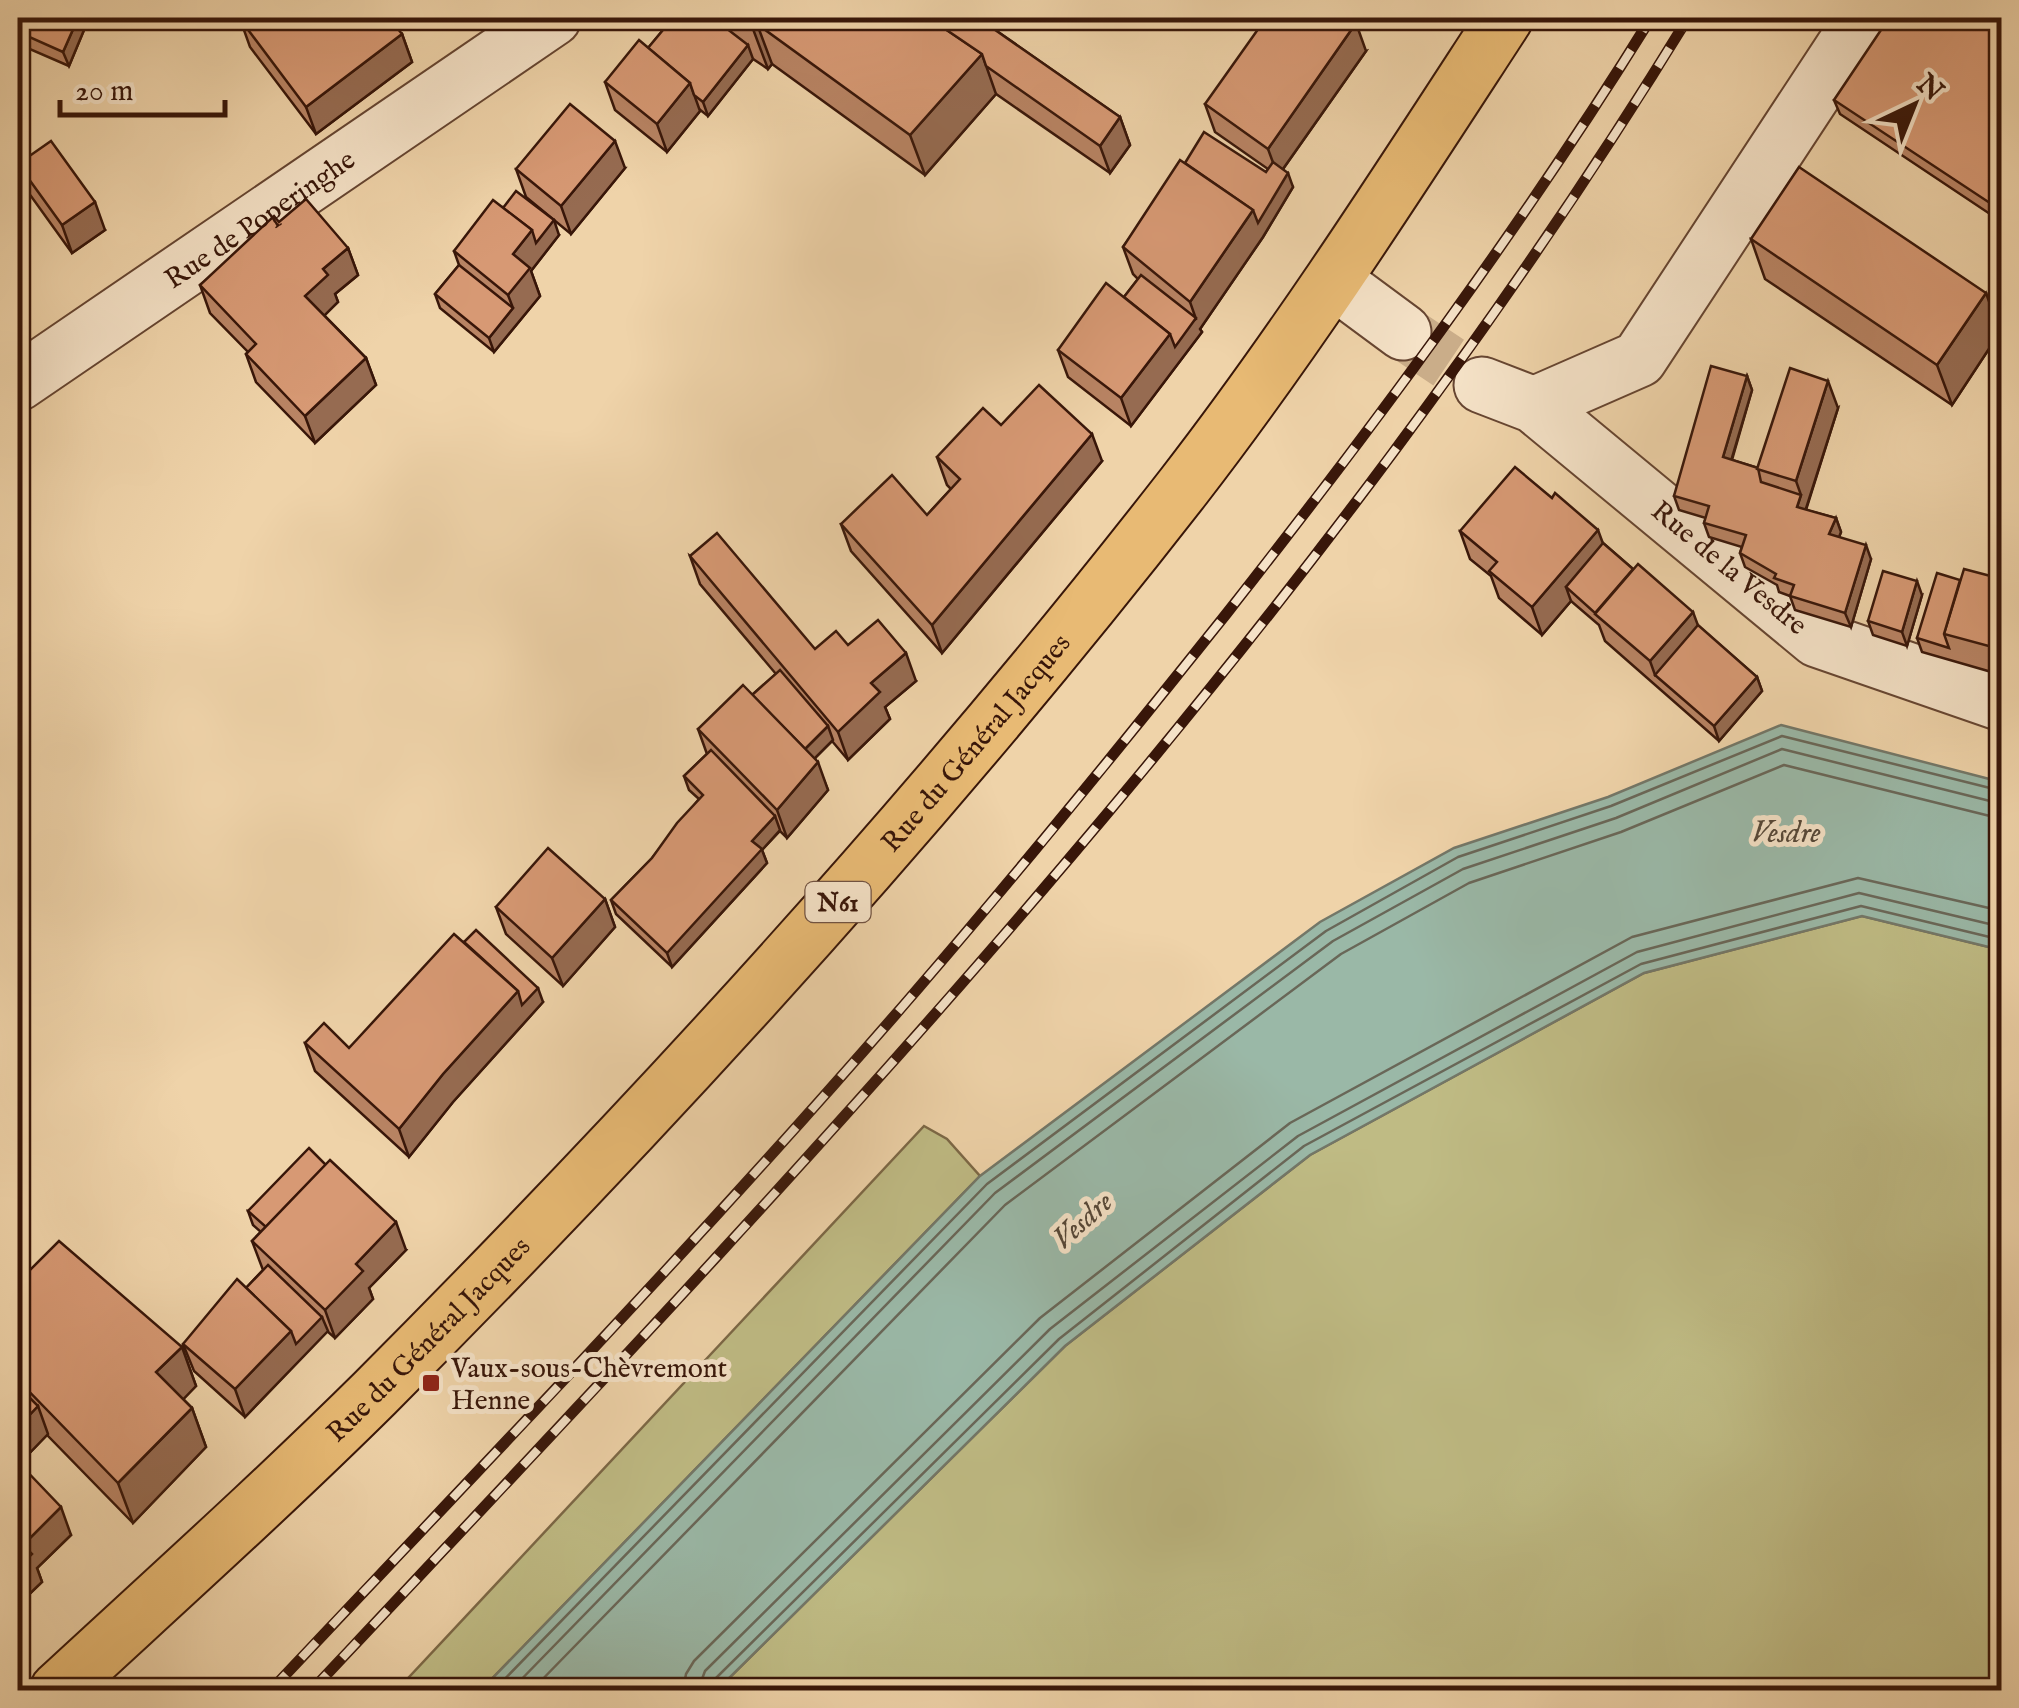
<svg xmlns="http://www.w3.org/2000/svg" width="2019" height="1708" viewBox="0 0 2019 1708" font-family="'IM FELL English',serif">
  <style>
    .green { fill: #bfbb84; stroke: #7c6846; stroke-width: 2.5 }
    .water { fill: #9ab8a7; stroke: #737768; stroke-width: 2.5 }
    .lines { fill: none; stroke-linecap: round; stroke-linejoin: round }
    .shore { stroke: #696758; stroke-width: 2.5 }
    .minor-tunnel { stroke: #caad89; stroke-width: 55; stroke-dasharray: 55 28; stroke-linecap: butt }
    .minor-casing { stroke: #664531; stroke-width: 59 }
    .major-casing { stroke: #381609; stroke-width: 59 }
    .minor { stroke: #f5e2c7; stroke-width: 55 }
    .major { stroke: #e8ba74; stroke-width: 55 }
    .rail-casing { stroke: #381609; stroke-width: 11 }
    .rail { stroke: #f5e2c7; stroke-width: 8; stroke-dasharray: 22; stroke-linecap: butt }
    .wall { fill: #b98464; stroke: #381609; stroke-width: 2.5 }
    .shaded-wall { fill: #966b51; stroke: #381609; stroke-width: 2.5 }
    .building { fill: #d79974; stroke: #381609; stroke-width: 2.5 }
    .poi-dot { fill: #8f2418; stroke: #f5e2c7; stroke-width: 4 }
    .labels { text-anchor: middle; stroke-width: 10; stroke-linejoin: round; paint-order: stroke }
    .shield { fill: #f5e2c7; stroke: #715342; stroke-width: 2.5 }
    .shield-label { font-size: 25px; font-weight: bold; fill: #381609 }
    .street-label { font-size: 28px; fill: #381609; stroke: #f5e2c7 }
    .poi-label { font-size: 28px; fill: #381609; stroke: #f5e2c7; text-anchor: start }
    .water-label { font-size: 30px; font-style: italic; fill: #554738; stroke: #f5e2c7 }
  </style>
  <rect width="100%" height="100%" fill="#efd3a9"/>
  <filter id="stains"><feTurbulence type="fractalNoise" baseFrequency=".002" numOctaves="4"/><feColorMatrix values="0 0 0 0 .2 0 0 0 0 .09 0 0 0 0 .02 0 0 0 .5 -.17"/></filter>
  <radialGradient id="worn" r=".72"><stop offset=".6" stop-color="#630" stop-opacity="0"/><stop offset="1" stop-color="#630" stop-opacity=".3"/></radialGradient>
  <g class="green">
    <polygon points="1862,916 2001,950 2001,1690 717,1690 1065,1346 1310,1155 1644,973"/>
    <polygon points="924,1126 947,1139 980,1176 481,1690 397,1690"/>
  </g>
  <polygon class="water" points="1781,725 2001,782 2001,950 1862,916 1644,973 1310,1155 1065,1346 717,1690 481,1690 980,1176 1320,922 1454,848 1608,797"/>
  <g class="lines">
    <g class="shore">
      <polyline points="494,1690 987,1184 1326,931 1458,857 1611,806 1782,736 2002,791"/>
      <polyline points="511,1690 995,1193 1333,941 1463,869 1616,818 1782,749 2002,804"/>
      <polyline points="532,1690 1005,1205 1341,954 1469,883 1621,832 1784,765 2002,819"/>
      <polyline points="683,1690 686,1674 694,1661 1040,1318 1290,1123 1632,937 1858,878 2002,911"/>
      <polyline points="698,1690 705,1671 1050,1329 1298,1136 1637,952 1859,893 2002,927"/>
      <polyline points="711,1690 715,1679 1059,1339 1304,1146 1641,964 1861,906 2002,940"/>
    </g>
    <polyline class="minor-tunnel" points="1403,332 1482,385"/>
    <g class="minor-casing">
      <g id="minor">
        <polyline points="1334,281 1403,332"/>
        <path id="s1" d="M18 383 553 18"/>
        <path id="s2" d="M1482 385 1534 405 1817 639 2002 703"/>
        <polyline points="1534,405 1639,359 1863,18"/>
      </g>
    </g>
    <g class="major-casing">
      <g id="major">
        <path id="s3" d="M58 1690C164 1592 272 1495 375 1393 661 1106 935 806 1184 486 1300 336 1402 176 1505 18"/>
      </g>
    </g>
    <use href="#minor" class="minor"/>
    <use href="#major" class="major"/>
    <g class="rail-casing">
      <g id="rail">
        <path d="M271 1690C488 1460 708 1232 915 992 1022 868 1125 741 1227 613 1378 421 1523 225 1651 18"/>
        <path d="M312 1690C807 1164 1309 637 1688 18"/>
      </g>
    </g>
    <use href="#rail" class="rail"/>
  </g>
  <g class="wall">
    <polygon points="18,18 89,18 69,66 18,44"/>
    <polygon points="673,18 978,18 1120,117 1130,145 1110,173 996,94 925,175 772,64 768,69 753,59 708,116 699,109 700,111 667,152 615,110 605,82 648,48"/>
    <polygon points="2002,18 2002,222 1840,114 1834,100"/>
    <polygon points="240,19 402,34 412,62 316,134 250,47"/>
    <polygon points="1366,51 1283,169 1293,187 1263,237 1200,329 1202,332 1131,426 1068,377 1058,350 1124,297 1138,279 1133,274 1123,247 1185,163 1266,172 1268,169 1215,132 1205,104"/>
    <polygon points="18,164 105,230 72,253 28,192"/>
    <polygon points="625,168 571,234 526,197 516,169"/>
    <polygon points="503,207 559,235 531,271 540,296 494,352 440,308 435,294 459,265 454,251"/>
    <polygon points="279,222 348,248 358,275 335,294 338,302 324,315 366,358 376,385 315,443 256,382 246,354 248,352 210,313 200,285"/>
    <polygon points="1751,239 1986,293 2000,332 1952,405 1765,279"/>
    <polygon points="1747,376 1752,390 1732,460 1758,468 1838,408 1806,510 1836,518 1841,532 1839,537 1871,559 1851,627 1795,610 1790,596 1779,592 1777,585 1745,567 1740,553 1742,547 1709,537 1704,523 1706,518 1679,510 1674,496"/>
    <polygon points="1001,425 1102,461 942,653 851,551 841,524 927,515 951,489 947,485 937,457"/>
    <polygon points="1460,531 1603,543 1757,677 1762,691 1719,741 1605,641 1599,625 1571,601 1542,635 1499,598 1491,576 1470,559"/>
    <polygon points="690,556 815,649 848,645 916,681 885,707 890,719 848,760 832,741 815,758 828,790 787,838 780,831 762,850 767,863 672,967 616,914 611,900 652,858 699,799 689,790 684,776 707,754 698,729 752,695 776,674 700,584"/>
    <polygon points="2002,579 2002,675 1922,652 1917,638 1960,580"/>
    <polygon points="1922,595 1907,646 1873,635 1868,621"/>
    <polygon points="605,899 615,927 563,986 506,934 496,907"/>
    <polygon points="464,942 543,1002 453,1102 409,1157 315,1071 305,1043 349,1048"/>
    <polygon points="248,1211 406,1250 369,1288 373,1299 335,1338 327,1331 245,1417 194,1371 183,1344 246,1288 263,1270 252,1241 261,1232 253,1225"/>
    <polygon points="18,1282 182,1347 196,1386 183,1399 192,1408 206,1447 133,1523 47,1435 19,1464 71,1535 37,1568 42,1582 18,1605"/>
  </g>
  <g class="shaded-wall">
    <polygon points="78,18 89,18 69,66 63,52"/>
    <polygon points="1356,23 1366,51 1278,176 1268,149"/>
    <polygon points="757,24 772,64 768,69 753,29"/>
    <polygon points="402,34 412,62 316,134 306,107"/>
    <polygon points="748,45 753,59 708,116 703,102"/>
    <polygon points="982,54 996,94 925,175 910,135"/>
    <polygon points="690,83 700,111 667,152 657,124"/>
    <polygon points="23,95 28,109 18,128 18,105"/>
    <polygon points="1120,117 1130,145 1110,173 1100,146"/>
    <polygon points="615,141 625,168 571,234 561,206"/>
    <polygon points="1288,173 1293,187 1263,237 1200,329 1202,332 1131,426 1121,398 1170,334 1196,319 1190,302 1253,210"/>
    <polygon points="95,202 105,230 72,253 62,225"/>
    <polygon points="554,220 559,235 531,271 540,296 494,352 489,338 513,308 508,295 513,254 532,230"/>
    <polygon points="348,248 358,275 335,294 338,302 316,324 305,296 323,269"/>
    <polygon points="1986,293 2000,332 1952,405 1937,365"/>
    <polygon points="366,358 376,385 315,443 305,416"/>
    <polygon points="1747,376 1752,390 1728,471 1723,457"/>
    <polygon points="1828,381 1838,408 1802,521 1797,507 1801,495 1796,481"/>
    <polygon points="1092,434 1102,461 942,653 932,625"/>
    <polygon points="18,506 22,519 18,526"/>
    <polygon points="1836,518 1841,532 1835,548 1829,534"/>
    <polygon points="1598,530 1608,557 1566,587 1571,601 1542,635 1532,607"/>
    <polygon points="1866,545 1871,559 1851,627 1845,613"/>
    <polygon points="1917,581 1922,595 1907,646 1902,632"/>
    <polygon points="1693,612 1703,639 1655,675 1650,661"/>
    <polygon points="2002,627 2002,662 1996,648"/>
    <polygon points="906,653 916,681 885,707 890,719 848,760 838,732 871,683"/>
    <polygon points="1757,677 1762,691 1719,741 1714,726"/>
    <polygon points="828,726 833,740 805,768 800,754"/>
    <polygon points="818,762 828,790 787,838 777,810"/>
    <polygon points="775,816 780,830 762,850 767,863 672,967 667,953 752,841"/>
    <polygon points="605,899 615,927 563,986 552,958"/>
    <polygon points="538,988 543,1002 453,1102 409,1157 399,1129 443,1074 518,991"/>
    <polygon points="396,1222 406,1250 369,1288 373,1299 335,1338 325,1310 356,1264"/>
    <polygon points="322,1317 328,1331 245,1417 235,1389 291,1331"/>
    <polygon points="182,1347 196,1386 171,1412 156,1372"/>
    <polygon points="38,1406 48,1434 18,1465 18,1427"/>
    <polygon points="192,1408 206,1447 133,1523 118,1483"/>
    <polygon points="61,1507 71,1535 37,1568 42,1582 18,1605 18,1568 23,1545"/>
  </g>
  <g class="building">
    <polygon points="18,18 78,18 63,52 18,32"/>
    <polygon points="242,18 389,18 402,34 306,107 240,19"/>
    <polygon points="673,18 713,18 748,45 703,102 694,95 690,83 648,48"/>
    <polygon points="736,18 929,18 982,54 910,135 757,24 753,29"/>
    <polygon points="929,18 978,18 1120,117 1100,146 986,66 982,54"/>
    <polygon points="1266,18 1348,18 1356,23 1268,149 1205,104"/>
    <polygon points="1889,18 2002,18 2002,211 1834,100"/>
    <polygon points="639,40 690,83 657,124 605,82"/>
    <polygon points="18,92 23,95 18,105"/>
    <polygon points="570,104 615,141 561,206 516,169"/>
    <polygon points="1204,132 1266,172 1273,162 1288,173 1258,223 1253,210 1185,163"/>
    <polygon points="51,141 95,202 62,225 18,164"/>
    <polygon points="1180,160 1253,210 1190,302 1123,247"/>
    <polygon points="1799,167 1986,293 1937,365 1751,239"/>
    <polygon points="516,191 554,220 536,243 532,230 503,208"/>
    <polygon points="306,199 348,248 323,269 328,275 305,296 366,358 305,416 246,354 256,344 200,285 274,216 279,222"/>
    <polygon points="493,200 532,230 513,254 530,268 508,295 454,251"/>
    <polygon points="459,265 513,308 489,338 435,294"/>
    <polygon points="1141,275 1196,318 1175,347 1170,334 1124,297"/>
    <polygon points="1106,283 1170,334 1121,398 1058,350"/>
    <polygon points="1711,366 1747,376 1723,457 1758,468 1761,482 1801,495 1797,507 1836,518 1829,534 1866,545 1845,613 1790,596 1794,585 1774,578 1776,574 1740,553 1746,535 1704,523 1709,506 1674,496"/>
    <polygon points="1790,368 1828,381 1796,481 1757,469"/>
    <polygon points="1039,385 1092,434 932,625 841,524 892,475 927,515 960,479 937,457 983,408 1001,425"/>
    <polygon points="1515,467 1552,498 1555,493 1598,530 1532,607 1489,571 1497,562 1460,531"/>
    <polygon points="717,533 815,649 836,631 848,645 878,620 906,653 871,683 880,692 838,732 690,556"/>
    <polygon points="1603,543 1633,569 1595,613 1566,587"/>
    <polygon points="1638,564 1693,612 1650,661 1595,614"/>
    <polygon points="1964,569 2002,579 2002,627 1996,648 1944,634"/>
    <polygon points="1883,571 1917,581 1902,632 1868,621"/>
    <polygon points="1937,573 1960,580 1944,634 1949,648 1917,638"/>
    <polygon points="1698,625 1757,677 1714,726 1655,675"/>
    <polygon points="780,670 828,726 805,749 752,695"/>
    <polygon points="743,685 818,762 777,810 698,729"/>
    <polygon points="711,750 775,816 752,841 762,849 667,953 611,900 652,858 677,823 703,795 684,776"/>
    <polygon points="548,848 605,899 552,958 496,907"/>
    <polygon points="476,930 538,988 522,1005 518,991 464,942"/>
    <polygon points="454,934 518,991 443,1074 399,1129 305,1043 324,1023 349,1048"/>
    <polygon points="309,1148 326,1165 266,1227 248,1211"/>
    <polygon points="330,1160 396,1222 356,1264 363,1271 325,1310 252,1241"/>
    <polygon points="59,1241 182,1347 156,1372 192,1408 118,1483 18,1380 18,1282"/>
    <polygon points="268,1265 322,1317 296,1344 291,1331 246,1288"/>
    <polygon points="237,1279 291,1331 235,1389 183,1344"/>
    <polygon points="18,1386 38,1406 18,1427"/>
    <polygon points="18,1462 61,1507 23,1545 32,1554 18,1568"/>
  </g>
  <rect class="poi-dot" x="421" y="1373" width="20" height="20" rx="5"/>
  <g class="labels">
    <rect class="shield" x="805.5" y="882" width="65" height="40" rx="8"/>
    <g class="shield-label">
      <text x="838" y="911">N61</text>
    </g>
    <g class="street-label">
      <text dy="10" stroke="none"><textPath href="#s1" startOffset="292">Rue de Poperinghe</textPath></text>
      <text dy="10" stroke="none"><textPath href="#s2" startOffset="310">Rue de la Vesdre</textPath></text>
      <text dy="10" stroke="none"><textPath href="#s3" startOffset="1320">Rue du Général Jacques</textPath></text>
      <text dy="10" stroke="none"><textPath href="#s3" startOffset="510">Rue du Général Jacques</textPath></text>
    </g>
    <g class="poi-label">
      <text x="451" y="1377">Vaux-sous-Chèvremont<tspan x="451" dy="32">Henne</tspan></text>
    </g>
    <g class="water-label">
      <text x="1786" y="842">Vesdre</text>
      <text transform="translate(1082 1220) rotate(-42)" y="10">Vesdre</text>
    </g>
  </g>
  <rect width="2019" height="1708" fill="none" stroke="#efd3a9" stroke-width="60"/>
  <rect x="20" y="20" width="1979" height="1668" fill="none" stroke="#381609" stroke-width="5"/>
  <rect x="30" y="30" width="1959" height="1648" fill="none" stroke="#381609" stroke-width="2.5"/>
  <g transform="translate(1914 105) rotate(43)" stroke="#f5e2c7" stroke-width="8" paint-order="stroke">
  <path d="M0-8L18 38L0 25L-18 38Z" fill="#381609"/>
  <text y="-15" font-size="28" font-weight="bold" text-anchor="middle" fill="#381609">N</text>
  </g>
  <path d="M60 100v15h165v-15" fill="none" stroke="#381609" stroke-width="5"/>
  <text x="75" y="100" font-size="30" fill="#381609" stroke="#f5e2c7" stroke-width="8" paint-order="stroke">20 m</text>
  <rect width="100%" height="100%" filter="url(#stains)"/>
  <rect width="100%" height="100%" fill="url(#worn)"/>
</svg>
